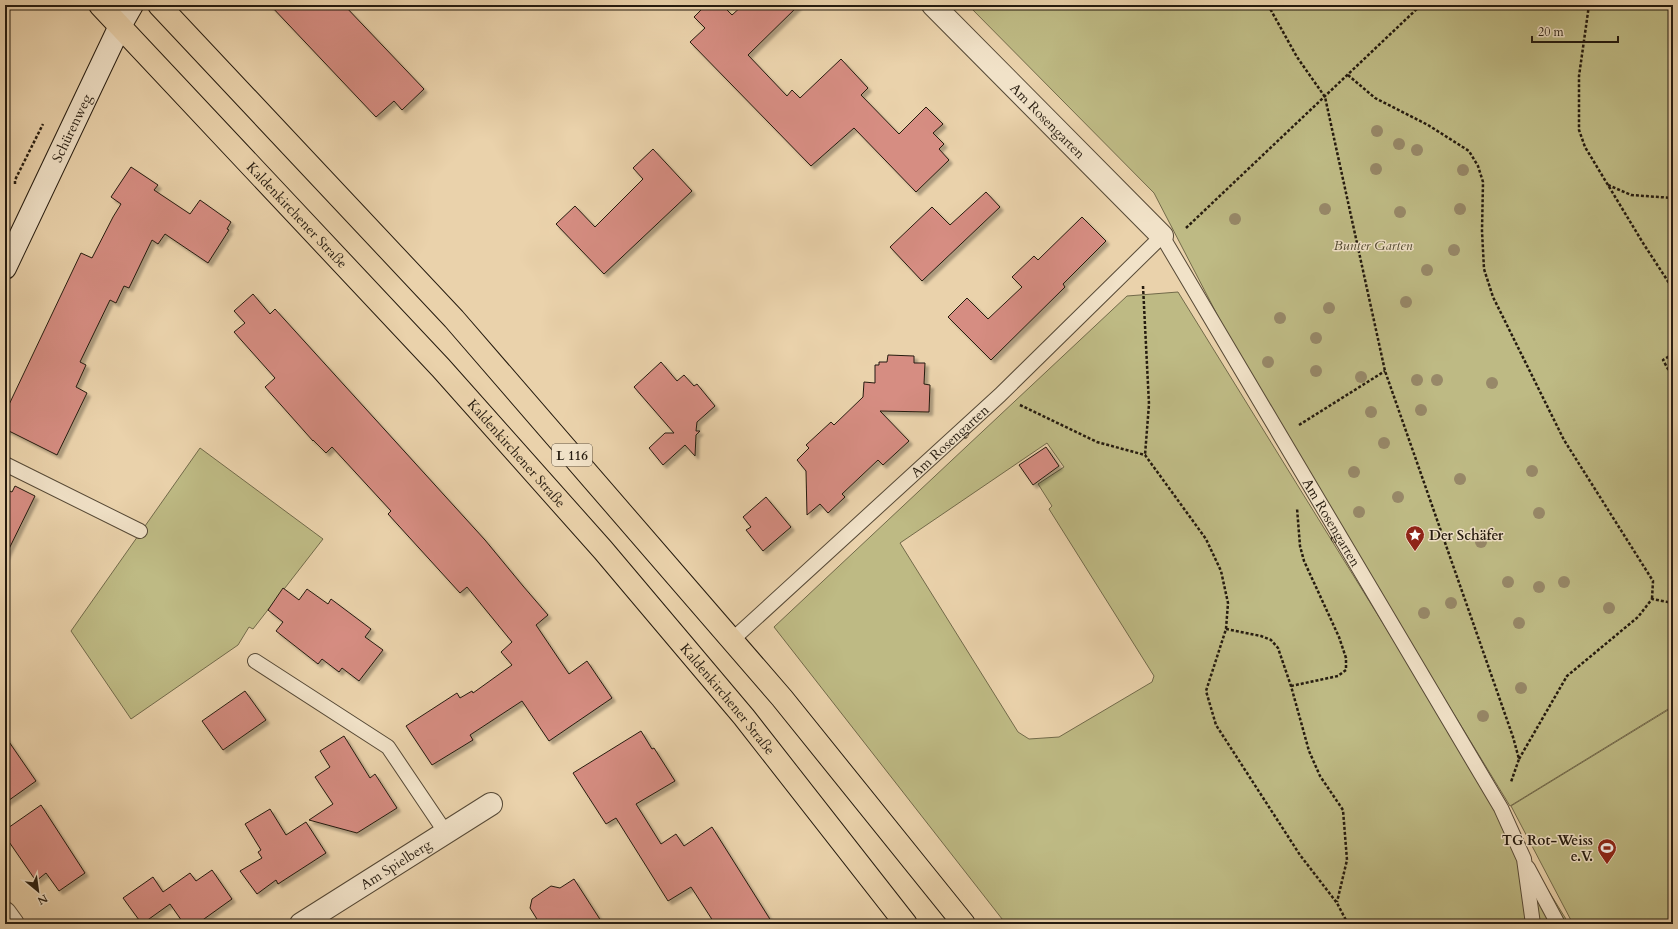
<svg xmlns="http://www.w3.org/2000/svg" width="1678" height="929" viewBox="0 0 1678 929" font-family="Cardo,serif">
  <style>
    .green { fill: #beba84; stroke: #726a4a; fill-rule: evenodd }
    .building { fill: #d68d82; stroke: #251b0f; filter: url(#shadow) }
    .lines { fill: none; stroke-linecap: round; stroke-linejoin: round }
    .service-casing { stroke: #564936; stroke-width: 16 }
    .minor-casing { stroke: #564936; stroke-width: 24 }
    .secondary-casing { stroke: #251b0f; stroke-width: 24 }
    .primary-casing { stroke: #251b0f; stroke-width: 24 }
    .path { stroke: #251b0f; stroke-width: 2.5; stroke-dasharray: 3 2; stroke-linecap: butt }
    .service { stroke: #f1e2c8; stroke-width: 14 }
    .minor { stroke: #f1e2c8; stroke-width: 22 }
    .secondary { stroke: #f1e2c8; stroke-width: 22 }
    .primary { stroke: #ead2ab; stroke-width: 22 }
    .tree { fill: #978868 }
    .labels { text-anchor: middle; stroke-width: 3; stroke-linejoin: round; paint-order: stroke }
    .shield { fill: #f1e2c8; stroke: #625746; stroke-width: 1 }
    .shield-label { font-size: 13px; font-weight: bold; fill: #251b0f }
    .street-label { font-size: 14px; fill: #251b0f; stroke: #f1e2c8 }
    .park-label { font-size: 14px; font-style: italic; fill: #534b32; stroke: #f1e2c8 }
    .poi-label { font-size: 14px; font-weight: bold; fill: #251b0f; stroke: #f1e2c8; text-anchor: start }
  </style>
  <defs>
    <filter id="shadow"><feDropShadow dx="3.5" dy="3.5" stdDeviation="1" flood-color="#0004"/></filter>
  </defs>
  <rect width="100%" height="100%" fill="#ead2ab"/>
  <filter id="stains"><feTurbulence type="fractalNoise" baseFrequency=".005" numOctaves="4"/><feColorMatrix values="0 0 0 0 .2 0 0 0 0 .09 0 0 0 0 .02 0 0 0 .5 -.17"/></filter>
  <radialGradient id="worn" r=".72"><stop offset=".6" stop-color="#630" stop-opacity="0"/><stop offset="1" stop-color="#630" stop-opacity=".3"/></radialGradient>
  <g class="green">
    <polygon points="968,5 1673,5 1673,706 1510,806 1316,488 1235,349 1154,193"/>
    <path d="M1178 292 1569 924H1006L774 627 1127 296ZM1047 443 1064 467 1038 484 1052 506 1049 509 1154 676 1152 682 1059 737 1029 739 1018 732 900 543Z"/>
    <polygon points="200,448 323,539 253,629 249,627 238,645 131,719 71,631"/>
    <polygon points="1673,707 1673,924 1573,924 1511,806"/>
  </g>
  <g class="building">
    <polygon points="270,5 344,5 424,89 402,110 394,101 376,117"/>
    <polygon points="706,5 722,5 732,15 743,5 799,5 748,55 787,96 792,90 800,98 841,59 868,88 861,95 899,134 926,107 943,124 933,133 944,144 939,149 949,160 916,192 854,128 811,166 690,42 705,28 694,17"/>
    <polygon points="653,149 692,191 604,274 556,224 575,206 595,227 643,179 633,168"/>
    <polygon points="131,167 158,185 154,190 190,214 200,200 231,222 227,229 229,230 208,263 165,234 158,244 152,240 129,288 124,286 116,303 110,300 80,362 86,365 76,387 87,393 57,455 5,429 5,413 81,253 92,258 113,217 121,204 111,197"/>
    <polygon points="986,192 1000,207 922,281 890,247 932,207 950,225"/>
    <polygon points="1082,217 1106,241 1063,284 1065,287 991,360 948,317 967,298 988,319 1022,287 1012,277 1034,256 1038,260"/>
    <polygon points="253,294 270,314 275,309 485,540 523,586 548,615 536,625 569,674 587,661 612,698 549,741 522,701 470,735 473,740 432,765 406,726 457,693 460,698 472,691 473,693 512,665 501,652 512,642 467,587 460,593 388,514 391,511 332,447 326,453 313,440 313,441 265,387 275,378 234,332 245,323 234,311"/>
    <polygon points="888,355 914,356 914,363 925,363 924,384 930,385 929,412 880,411 909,441 883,465 878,460 842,494 845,497 828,513 820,504 807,515 806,471 797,460 809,448 806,445 831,422 834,425 863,397 864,382 875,383 875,365 879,365 879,362 887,362"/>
    <polygon points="661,362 677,381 684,375 694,386 697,384 715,406 697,422 696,431 700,431 696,435 695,456 685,445 663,465 649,448 665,433 674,433 634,387"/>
    <polygon points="1046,447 1059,466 1033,485 1019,465"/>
    <polygon points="15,486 35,496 5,557 5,489 12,492"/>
    <polygon points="766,497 791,527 763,551 746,530 751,527 743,517"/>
    <polygon points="283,588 299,600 307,589 328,604 331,599 371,629 365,637 383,650 359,681 342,668 339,672 322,659 318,664 276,631 283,622 268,610"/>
    <polygon points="245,691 266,720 223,750 202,721"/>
    <polygon points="641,731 652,749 654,748 675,781 636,804 661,844 676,834 684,846 712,827 773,924 715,924 691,887 668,901 616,818 606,824 573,773"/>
    <polygon points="5,736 36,781 5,803"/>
    <polygon points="344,736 370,778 375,774 397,808 357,833 309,820 333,804 315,777 330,767 320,751"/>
    <polygon points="41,805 85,873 59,891 46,873 36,881 5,836 5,830"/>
    <polygon points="270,809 286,835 306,822 326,853 278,884 276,880 257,894 240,871 262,858 258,852 261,850 245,824"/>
    <polygon points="212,870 232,899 197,924 184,924 170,904 142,924 123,898 153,877 163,892 190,873 196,881"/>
    <polygon points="574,879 603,924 540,924 530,908 532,899 551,886 560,888"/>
  </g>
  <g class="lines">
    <g class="service-casing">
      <g id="service">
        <polyline points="5,464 140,531"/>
        <path id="s1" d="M732 640 1000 395 1162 236 1501 808 1524 859 1533 924"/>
        <polyline points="255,661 388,747 446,833"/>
        <polyline points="1528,868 1558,924"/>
      </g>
    </g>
    <g class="minor-casing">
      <g id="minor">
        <path id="s2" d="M933 5 1162 236"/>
        <polyline points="5,913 13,924"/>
        <path id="s3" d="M301 924 491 804"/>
      </g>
    </g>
    <g class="secondary-casing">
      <g id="secondary">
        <path id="s4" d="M5 268 120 26 132 5"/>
      </g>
    </g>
    <g class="primary-casing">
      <g id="primary">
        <path id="s5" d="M100 5 441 368 603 550 744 717 906 924"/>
        <polyline points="159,5 454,319 782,698 964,924"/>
      </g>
    </g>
    <g class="path">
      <polyline points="1268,5 1297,57 1325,97 1385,371 1513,737 1519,759 1511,782"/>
      <polyline points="1589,5 1579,76 1579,130 1585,147 1643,243 1673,289"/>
      <polyline points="1348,75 1375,98 1428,125 1469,151 1478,166 1483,182 1482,231 1484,269 1493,297 1564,440 1653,581 1652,599"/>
      <polyline points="15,184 15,180 43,124"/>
      <polyline points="1608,185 1631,195 1673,198"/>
      <polyline points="1186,228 1421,5"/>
      <polyline points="1143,286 1149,404 1145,455"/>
      <polyline points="1673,354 1663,360 1673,378"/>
      <polyline points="1020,405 1097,442 1145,455 1206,539 1221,571 1228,603 1226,629 1206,691 1216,725 1300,855 1337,903 1348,924"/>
      <polyline points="1299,425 1385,371"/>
      <polyline points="1226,629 1261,636 1271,640 1278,648 1291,686 1309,751 1320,776 1343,810 1347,860 1337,902"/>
      <polyline points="1291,686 1338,676 1346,670 1346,658 1339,637 1304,561 1300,546 1297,508"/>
      <polyline points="1519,759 1567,676 1638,617 1652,599 1673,603"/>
    </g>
    <use href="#service" class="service"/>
    <use href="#minor" class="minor"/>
    <use href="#secondary" class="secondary"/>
    <use href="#primary" class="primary"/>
  </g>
  <g class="tree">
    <circle cx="1377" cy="131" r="6"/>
    <circle cx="1399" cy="144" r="6"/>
    <circle cx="1417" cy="150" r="6"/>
    <circle cx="1376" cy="169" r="6"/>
    <circle cx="1463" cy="170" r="6"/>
    <circle cx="1325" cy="209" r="6"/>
    <circle cx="1460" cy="209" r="6"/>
    <circle cx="1400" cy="212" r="6"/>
    <circle cx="1235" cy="219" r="6"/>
    <circle cx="1454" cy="250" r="6"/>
    <circle cx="1427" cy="270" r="6"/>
    <circle cx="1406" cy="302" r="6"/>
    <circle cx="1329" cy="308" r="6"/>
    <circle cx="1280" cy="318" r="6"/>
    <circle cx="1316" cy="338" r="6"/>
    <circle cx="1268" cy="362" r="6"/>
    <circle cx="1316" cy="371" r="6"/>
    <circle cx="1361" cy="377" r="6"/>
    <circle cx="1417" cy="380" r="6"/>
    <circle cx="1437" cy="380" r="6"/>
    <circle cx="1492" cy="383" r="6"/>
    <circle cx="1421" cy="410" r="6"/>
    <circle cx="1371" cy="412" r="6"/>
    <circle cx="1384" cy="443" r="6"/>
    <circle cx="1532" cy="471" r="6"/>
    <circle cx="1354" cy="472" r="6"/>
    <circle cx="1460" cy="479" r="6"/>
    <circle cx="1398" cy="497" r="6"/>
    <circle cx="1359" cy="512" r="6"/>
    <circle cx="1539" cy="513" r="6"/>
    <circle cx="1481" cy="542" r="6"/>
    <circle cx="1508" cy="582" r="6"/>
    <circle cx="1564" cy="582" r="6"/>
    <circle cx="1539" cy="587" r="6"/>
    <circle cx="1451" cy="603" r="6"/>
    <circle cx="1609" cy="608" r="6"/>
    <circle cx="1424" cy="613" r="6"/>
    <circle cx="1519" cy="623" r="6"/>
    <circle cx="1521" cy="688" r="6"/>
    <circle cx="1483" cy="716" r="6"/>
  </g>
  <defs>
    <g id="sight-pin" transform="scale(1)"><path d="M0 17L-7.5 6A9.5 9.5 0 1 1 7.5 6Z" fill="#8f2418" stroke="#f1e2c8"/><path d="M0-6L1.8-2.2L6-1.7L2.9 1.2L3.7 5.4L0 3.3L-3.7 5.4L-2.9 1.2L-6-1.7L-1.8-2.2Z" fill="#fff"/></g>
    <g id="stadium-pin" transform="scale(1)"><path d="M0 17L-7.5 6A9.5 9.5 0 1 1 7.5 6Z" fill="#8f2418" stroke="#f1e2c8"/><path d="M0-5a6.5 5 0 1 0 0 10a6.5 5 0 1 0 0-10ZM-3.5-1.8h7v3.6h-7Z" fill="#fff"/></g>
  </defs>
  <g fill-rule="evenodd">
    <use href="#sight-pin" x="1415" y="535"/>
    <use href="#stadium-pin" x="1607" y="848"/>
  </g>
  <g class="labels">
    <rect class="shield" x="552" y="444" width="40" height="22" rx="3"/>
    <g class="shield-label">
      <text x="572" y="460">L 116</text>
    </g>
    <g class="street-label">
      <text dy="5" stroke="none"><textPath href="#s2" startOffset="163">Am Rosengarten</textPath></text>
      <text dy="5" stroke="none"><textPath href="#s4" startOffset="155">Schürenweg</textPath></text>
      <text dy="5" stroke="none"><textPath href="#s5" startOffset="288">Kaldenkirchener Straße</textPath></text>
      <text dy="5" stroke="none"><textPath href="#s1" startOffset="295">Am Rosengarten</textPath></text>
      <text dy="5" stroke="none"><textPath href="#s5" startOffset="612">Kaldenkirchener Straße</textPath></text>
      <text dy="5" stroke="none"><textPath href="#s1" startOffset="923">Am Rosengarten</textPath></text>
      <text dy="5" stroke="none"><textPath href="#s5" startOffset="936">Kaldenkirchener Straße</textPath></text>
      <text dy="5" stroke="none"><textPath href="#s3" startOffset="112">Am Spielberg</textPath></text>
    </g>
    <g class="park-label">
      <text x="1373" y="250">Bunter Garten</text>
    </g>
    <g class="poi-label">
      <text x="1429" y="540">Der Schäfer</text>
      <text x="1593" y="845" text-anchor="end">TG Rot-Weiss<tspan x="1593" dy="16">e.V.</tspan></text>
    </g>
  </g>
  <rect width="1678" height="929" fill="none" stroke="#ead2ab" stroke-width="20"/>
  <rect x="6" y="6" width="1666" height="917" fill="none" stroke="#251b0f" stroke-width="2"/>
  <rect x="10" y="10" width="1658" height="909" fill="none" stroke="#251b0f"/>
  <g transform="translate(38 891) rotate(151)" stroke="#f1e2c8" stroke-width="3" paint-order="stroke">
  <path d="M0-3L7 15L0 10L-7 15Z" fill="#251b0f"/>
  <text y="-6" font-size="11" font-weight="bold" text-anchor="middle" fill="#251b0f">N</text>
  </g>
  <path d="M1532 36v6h86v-6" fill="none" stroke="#251b0f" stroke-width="2"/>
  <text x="1538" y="36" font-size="12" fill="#251b0f" stroke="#f1e2c8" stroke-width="3" paint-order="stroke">20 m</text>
  <rect width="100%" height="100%" filter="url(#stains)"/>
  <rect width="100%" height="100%" fill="url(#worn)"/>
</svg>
